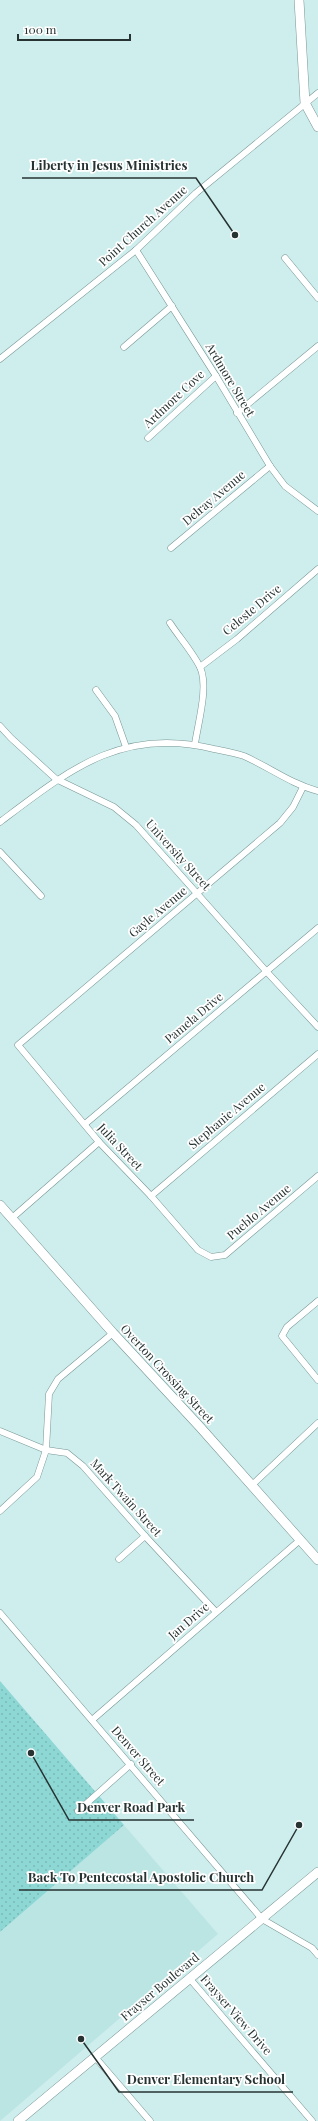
<svg xmlns="http://www.w3.org/2000/svg" width="318" height="2121" viewBox="0 0 318 2121" font-family="'Playfair Display',serif">
  <style>
    .built { fill: #bbe5e3 }
    .grass { fill: url(#grass-dots) }
    .lines { fill: none; stroke-linecap: round; stroke-linejoin: round }
    .street-casing { stroke: #779695; stroke-width: 7 }
    .secondary-casing { stroke: #779695; stroke-width: 10 }
    .street { stroke: #fff; stroke-width: 6 }
    .secondary { stroke: #fff; stroke-width: 9 }
    .labels { text-anchor: middle; stroke-width: 3.5; stroke-linejoin: round; paint-order: stroke }
    .street-label { font-size: 12px; fill: #263332; stroke: #fff }
    .leader { fill: none; stroke: #263332; stroke-width: 1.5 }
    .callout-dot { fill: #263332; stroke: #fff; stroke-width: 1.5 }
    .callout-label { font-size: 13px; text-anchor: middle; font-weight: bold; fill: #263332; stroke: #fff; stroke-width: 3.5; stroke-linejoin: round; paint-order: stroke }
  </style>
  <defs>
    <pattern id="grass-dots" width="8" height="8" patternUnits="userSpaceOnUse"><rect width="8" height="8" fill="#8dd7d5"/><path d="M2 2h.1M6 6h.1" fill="none" stroke="#7ab9b7" stroke-width="1.8" stroke-linecap="round"/></pattern>
  </defs>
  <rect width="100%" height="100%" fill="#ceeeed"/>
  <polygon class="built" points="124,1825 218,1934 0,2121 0,1932"/>
  <polygon class="grass" points="0,1681 124,1825 0,1932"/>
  <g class="lines">
    <g class="street-casing">
      <g id="street">
        <polyline points="136,250 216,376 270,466 285,486 318,511"/>
        <polyline points="285,258 318,298"/>
        <polyline points="124,347 172,306"/>
        <polyline points="0,359 136,250 196,193 318,93"/>
        <polyline points="237,413 318,346"/>
        <polyline points="148,438 216,376"/>
        <polyline points="171,548 270,466"/>
        <path d="M170 623C179 637 192 651 200 667 209 686 198 723 195 744"/>
        <polyline points="200,667 237,639 318,569"/>
        <polyline points="96,690 115,716 126,747"/>
        <polyline points="0,726 11,738 56,779 114,807 136,825 266,971 318,1027"/>
        <polyline points="303,787 293,807 280,823 18,1045 99,1142 151,1196 198,1250 211,1257 225,1255 318,1176"/>
        <path d="M0 822C69 770 122 726 214 749 224 751 235 753 244 756 269 767 291 784 318 791"/>
        <polyline points="0,852 41,896"/>
        <polyline points="85,1124 318,928"/>
        <polyline points="151,1196 318,1054"/>
        <polyline points="12,1218 99,1142"/>
        <polyline points="318,1301 287,1327 282,1336 318,1380"/>
        <polyline points="0,1431 46,1450 67,1453 83,1466 145,1536 216,1612"/>
        <polyline points="252,1485 318,1423"/>
        <polyline points="0,1511 37,1477 46,1450 49,1394 58,1379 113,1333"/>
        <polyline points="119,1559 145,1536"/>
        <polyline points="0,1613 262,1919 312,1948 318,1955"/>
        <polyline points="92,1720 300,1540"/>
        <polyline points="78,1811 131,1764"/>
        <polyline points="190,1979 312,2121"/>
        <polyline points="95,2057 150,2121"/>
      </g>
    </g>
    <g class="secondary-casing">
      <g id="secondary">
        <polyline points="299,0 305,103 318,127"/>
        <polyline points="0,1205 113,1333 200,1427 318,1560"/>
        <polyline points="18,2121 318,1872"/>
      </g>
    </g>
    <use href="#street" class="street"/>
    <use href="#secondary" class="secondary"/>
  </g>
  <g class="labels">
    <g class="street-label">
      <text transform="translate(143 226) rotate(-42)" y="4">Point Church Avenue</text>
      <text transform="translate(230 380) rotate(59)" y="4">Ardmore Street</text>
      <text transform="translate(174 399) rotate(-43)" y="4">Ardmore Cove</text>
      <text transform="translate(214 498) rotate(-40)" y="4">Delray Avenue</text>
      <text transform="translate(252 610) rotate(-40)" y="4">Celeste Drive</text>
      <text transform="translate(178 855) rotate(48)" y="4">University Street</text>
      <text transform="translate(158 912) rotate(-40)" y="4">Gayle Avenue</text>
      <text transform="translate(194 1018) rotate(-40)" y="4">Pamela Drive</text>
      <text transform="translate(227 1116) rotate(-40)" y="4">Stephanie Avenue</text>
      <text transform="translate(120 1147) rotate(47)" y="4">Julia Street</text>
      <text transform="translate(259 1212) rotate(-40)" y="4">Pueblo Avenue</text>
      <text transform="translate(167 1374) rotate(47)" y="4">Overton Crossing Street</text>
      <text transform="translate(126 1498) rotate(48)" y="4">Mark Twain Street</text>
      <text transform="translate(189 1621) rotate(-41)" y="4">Jan Drive</text>
      <text transform="translate(138 1756) rotate(49)" y="4">Denver Street</text>
      <text transform="translate(160 1987) rotate(-40)" y="4">Frayser Boulevard</text>
      <text transform="translate(236 2015) rotate(49)" y="4">Frayser View Drive</text>
    </g>
  </g>
  <path class="leader" d="M235 235L196 178H22M31 1753L69 1820H194M299 1825L262 1890H19M81 2039L119 2092H293"/>
  <g class="callout-dot">
    <circle cx="235" cy="235" r="4"/>
    <circle cx="31" cy="1753" r="4"/>
    <circle cx="299" cy="1825" r="4"/>
    <circle cx="81" cy="2039" r="4"/>
  </g>
  <g class="callout-label">
    <text x="109" y="170">Liberty in Jesus Ministries</text>
    <text x="131" y="1812">Denver Road Park</text>
    <text x="141" y="1882">Back To Pentecostal Apostolic Church</text>
    <text x="206" y="2084">Denver Elementary School</text>
  </g>
  <path d="M18 34v6h112v-6" fill="none" stroke="#263332" stroke-width="2"/>
  <text x="24" y="34" font-size="12" fill="#263332" stroke="#ffffff" stroke-width="3" paint-order="stroke">100 m</text>
</svg>
